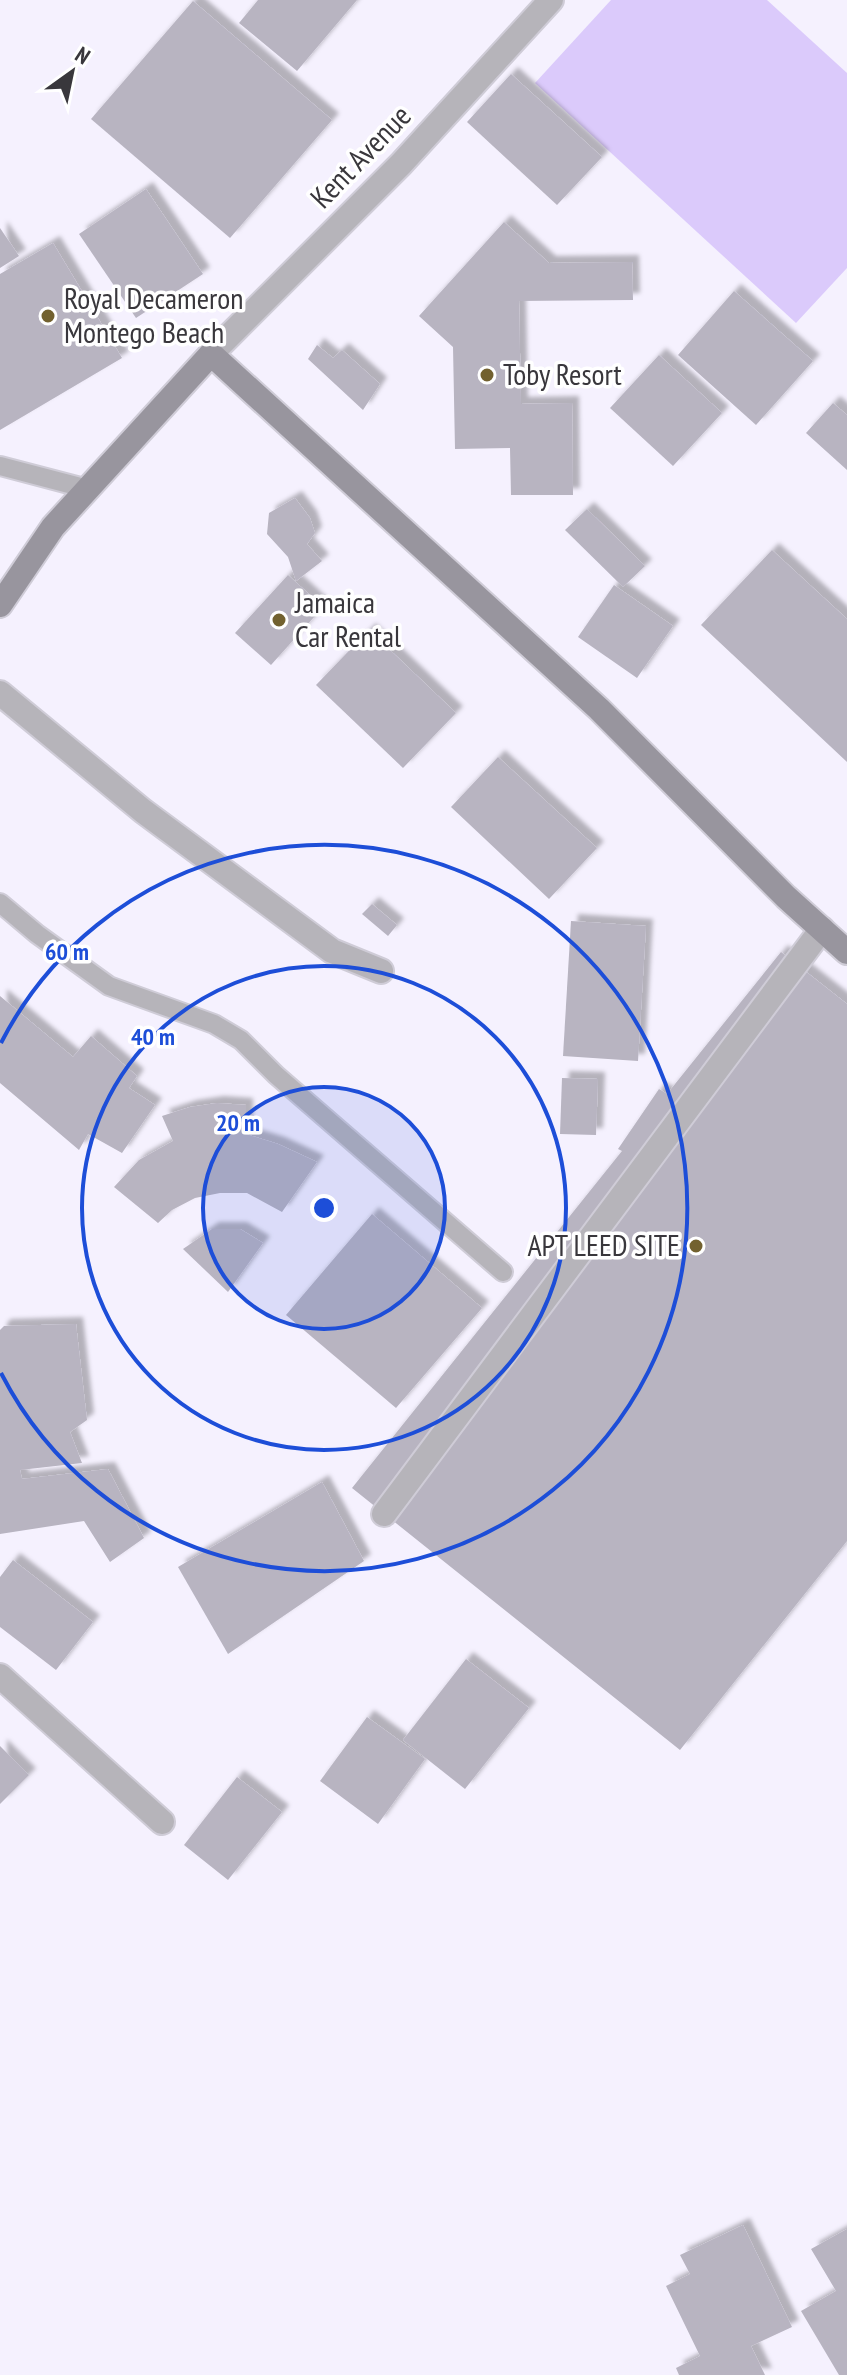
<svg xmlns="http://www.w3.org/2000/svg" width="847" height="2375" viewBox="0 0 847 2375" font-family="'PT Sans Narrow',sans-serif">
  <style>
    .green { fill: #dbcafb }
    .building { fill: #b8b4c1; filter: url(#shadow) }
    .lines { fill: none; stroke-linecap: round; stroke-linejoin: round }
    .lane-casing { stroke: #cfccd7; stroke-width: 22 }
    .street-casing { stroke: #cfccd7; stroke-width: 28 }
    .secondary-casing { stroke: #cfccd7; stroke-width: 28 }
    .lane { stroke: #b6b4ba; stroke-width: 18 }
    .street { stroke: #b6b4ba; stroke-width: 24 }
    .secondary { stroke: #98959e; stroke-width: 24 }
    .ring { fill: none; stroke: #1d4ed8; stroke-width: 4 }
    .poi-dot { fill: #72612f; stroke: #fff; stroke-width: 3 }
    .labels { text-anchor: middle; stroke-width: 7; stroke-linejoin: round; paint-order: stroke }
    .street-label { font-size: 30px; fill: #39373c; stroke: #fff }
    .poi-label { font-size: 30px; fill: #39373c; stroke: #fff; text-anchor: start }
    .centre { fill: #1d4ed8; stroke: #fff; stroke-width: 4 }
    .ring-label { font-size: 24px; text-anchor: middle; font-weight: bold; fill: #1d4ed8; stroke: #fff; stroke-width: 7; stroke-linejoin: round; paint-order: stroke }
  </style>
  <defs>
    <filter id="shadow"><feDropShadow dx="7" dy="-7" stdDeviation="2" flood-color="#0004"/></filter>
  </defs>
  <rect width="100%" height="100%" fill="#f5f1fe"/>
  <polygon class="green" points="611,0 767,0 847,73 847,268 796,323 535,83"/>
  <g class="building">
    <polygon points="258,0 357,0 297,71 239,23"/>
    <polygon points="193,1 332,120 230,238 91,119"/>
    <polygon points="511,74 602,157 557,205 467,122"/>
    <polygon points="146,189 203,274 136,318 79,234"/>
    <polygon points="504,222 549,263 632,262 633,300 519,301 521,404 572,403 573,495 511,495 510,448 455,449 453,347 419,316"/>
    <polygon points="0,228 19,256 0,268"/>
    <polygon points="53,243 122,358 0,430 0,274"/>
    <polygon points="734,291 813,361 756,425 678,355"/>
    <polygon points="317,345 333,358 342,350 380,384 363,410 308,359"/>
    <polygon points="659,355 722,413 673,466 610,408"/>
    <polygon points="833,403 847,415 847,470 806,433"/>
    <polygon points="295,498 310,518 315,533 307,544 322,561 296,581 288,557 267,534 269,513"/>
    <polygon points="587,509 645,566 623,587 565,530"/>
    <polygon points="772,550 847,619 847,762 701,625"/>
    <polygon points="288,575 323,607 271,665 235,633"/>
    <polygon points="614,585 673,626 637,678 578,637"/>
    <polygon points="369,630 456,713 403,768 316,685"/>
    <polygon points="498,757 597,848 549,899 451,807"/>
    <polygon points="372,904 397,925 388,936 362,914"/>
    <polygon points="571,921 646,926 638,1061 563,1056"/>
    <polygon points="781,952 847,1004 847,1541 680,1750 352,1488 622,1151 618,1149 659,1089 667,1094"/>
    <polygon points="0,996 73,1057 91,1036 137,1076 129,1088 155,1105 122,1153 88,1134 79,1150 0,1083"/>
    <polygon points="562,1078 598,1079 596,1135 560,1134"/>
    <polygon points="217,1103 246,1105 246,1134 278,1144 317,1162 282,1212 247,1193 220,1193 195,1198 172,1210 158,1223 114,1187 139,1160 173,1141 162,1116 190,1107"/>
    <polygon points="372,1214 482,1308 396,1408 286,1315"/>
    <polygon points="212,1229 240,1229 263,1243 228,1292 183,1249"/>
    <polygon points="76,1324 87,1420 70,1432 82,1463 20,1470 22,1479 108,1469 144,1538 110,1562 84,1521 0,1534 0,1330 4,1326"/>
    <polygon points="322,1482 364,1561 228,1654 178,1567"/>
    <polygon points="13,1560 93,1622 56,1670 0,1627 0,1577"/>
    <polygon points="466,1659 529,1708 465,1789 403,1740"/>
    <polygon points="367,1717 425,1759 378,1824 320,1781"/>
    <polygon points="0,1746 29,1775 0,1804"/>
    <polygon points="237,1777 282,1812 228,1880 184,1845"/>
    <polygon points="743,2225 792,2327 751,2346 765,2375 679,2375 676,2368 700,2356 666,2286 690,2274 680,2255"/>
    <polygon points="847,2229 847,2375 839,2375 801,2311 836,2291 811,2249"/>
  </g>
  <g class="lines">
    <g class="lane-casing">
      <g id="lane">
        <polyline points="0,466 88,489"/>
        <polyline points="0,903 37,934 109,986 214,1024 241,1040 276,1075 503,1272"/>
      </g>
    </g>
    <g class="street-casing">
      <g id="street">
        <polyline points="211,354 401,164 551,0"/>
        <polyline points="0,693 143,811 332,951 381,971"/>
        <polyline points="384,1514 822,929"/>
        <polyline points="0,1676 162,1822"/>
      </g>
    </g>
    <g class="secondary-casing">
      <polyline id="secondary" points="0,605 53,527 211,354 599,709 786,897 847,952"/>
    </g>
    <use href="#lane" class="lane"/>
    <use href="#street" class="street"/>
    <use href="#secondary" class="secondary"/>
  </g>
  <circle cx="324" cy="1208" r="121" fill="#1d4ed8" fill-opacity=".12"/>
  <g class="ring">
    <circle cx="324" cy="1208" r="121"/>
    <circle cx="324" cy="1208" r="242"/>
    <path d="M1 1043A363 363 0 1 1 1 1373"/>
  </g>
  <g class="poi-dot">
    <circle cx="48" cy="316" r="8"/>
    <circle cx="487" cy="375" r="8"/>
    <circle cx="279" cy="620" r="8"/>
    <circle cx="696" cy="1246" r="8"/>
  </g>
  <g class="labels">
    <g class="street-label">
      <text transform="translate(361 157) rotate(-46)" y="10">Kent Avenue</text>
    </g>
    <g class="poi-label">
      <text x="64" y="309">Royal Decameron<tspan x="64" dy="34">Montego Beach</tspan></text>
      <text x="503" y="385">Toby Resort</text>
      <text x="295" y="613">Jamaica<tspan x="295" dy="34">Car Rental</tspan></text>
      <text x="680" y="1256" text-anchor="end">APT LEED SITE</text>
    </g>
  </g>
  <circle cx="324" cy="1208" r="12" class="centre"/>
  <g class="ring-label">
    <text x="67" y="960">60 m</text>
    <text x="153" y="1045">40 m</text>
    <text x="238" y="1131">20 m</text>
  </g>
  <g transform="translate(72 72) rotate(33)" stroke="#ffffff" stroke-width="6" paint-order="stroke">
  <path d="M0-6L14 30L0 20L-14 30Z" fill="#39373c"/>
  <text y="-12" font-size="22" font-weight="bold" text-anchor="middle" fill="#39373c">N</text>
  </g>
</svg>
